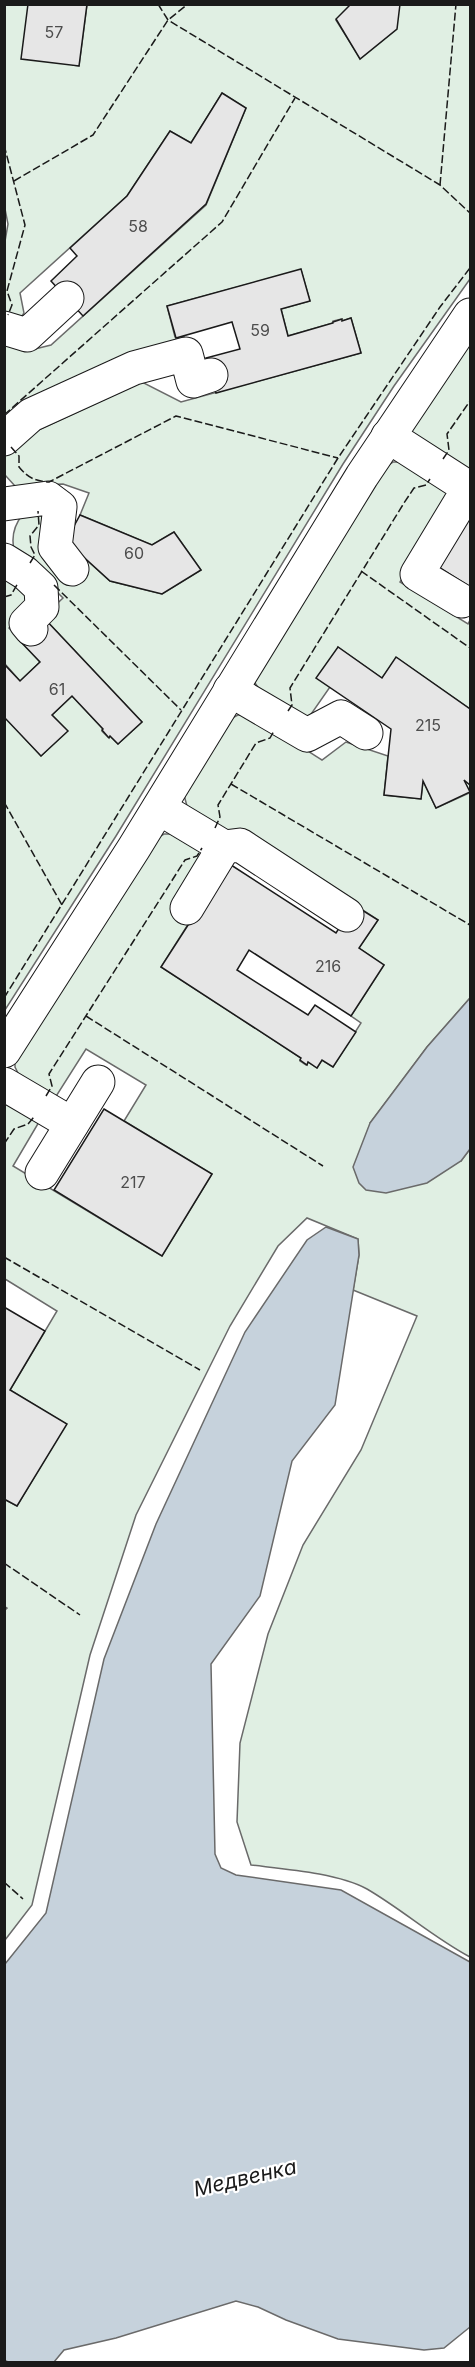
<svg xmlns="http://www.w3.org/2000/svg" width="475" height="2367" viewBox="0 0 475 2367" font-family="Inter,sans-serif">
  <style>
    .green { fill: #e0efe3; stroke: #6a6a6a; stroke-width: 1.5 }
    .water { fill: #c6d2dc; stroke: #6a6a6a; stroke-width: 1.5 }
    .building { fill: #e6e6e6; stroke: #1a1a1a; stroke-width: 1.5 }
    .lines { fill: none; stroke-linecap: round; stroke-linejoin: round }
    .minor-casing { stroke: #1a1a1a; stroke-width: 35 }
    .minor { stroke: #fff; stroke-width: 33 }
    .fence { stroke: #1a1a1a; stroke-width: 1.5; stroke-dasharray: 8 3; stroke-linecap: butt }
    .labels { text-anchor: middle; stroke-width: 4.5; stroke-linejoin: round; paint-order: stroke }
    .number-label { font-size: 16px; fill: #4d4d4d }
    .water-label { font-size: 21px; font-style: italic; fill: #1a1a1a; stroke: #fff }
  </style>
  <rect width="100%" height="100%" fill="#fff"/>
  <g class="green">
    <path d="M5 5H28L73 65 79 66 87 5H351L336 20 360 58 400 5H470V279L394 386 343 464 116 836 5 1010V717L41 756 67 731 52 715 72 696 103 729 102 731 108 737 110 736 118 744 142 722 43 617 63 598 14 549C11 536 15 524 23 514L45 512 43 558 48 565 67 583 88 561 110 581 162 594 201 570 174 532 152 545 80 515 89 493 63 484 15 486 5 475 4 454 21 438 142 382 181 402 361 353 351 318 342 321 341 319 333 321V323L288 336 281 309 310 301 301 270 167 306 175 337 184 336 185 342 5 423V340L35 349 51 345 206 205 246 108 222 93 191 143 170 131 127 196 20 293 24 313 20 319 5 316 4 247 8 224 4 204Z"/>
    <polygon points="470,337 470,469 463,470 411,432 412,425"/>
    <polygon points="393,462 400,462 453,494 400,582 468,624 470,620 470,709 397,658 382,678 338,647 330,687 307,720 259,689 255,683 256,678 385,467"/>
    <polygon points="5,579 27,590 29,608 9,628 40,662 20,681 5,664"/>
    <path d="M238 715C255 714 305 750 322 760L346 742 388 756 384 795 421 799 423 781 436 808 469 793 464 780 470 785V998L427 1047 370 1123 461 1161 470 1149V1957C434 1938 403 1910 367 1889 338 1873 284 1869 251 1865L237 1822 240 1743 268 1634 303 1545 361 1450 417 1316 353 1290 359 1255 358 1239 307 1218 278 1246 230 1326 136 1515 90 1655 32 1905 5 1940 4 1611 7 1608 4 1606V1499L17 1506 66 1424 10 1390 57 1311 5 1279V1102L39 1122 13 1166 162 1256 212 1174 124 1121 146 1085 86 1049 55 1098 18 1073 15 1067V1061L157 838 164 834H171L210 857 189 923 161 967 301 1058 300 1061 306 1065 308 1062 317 1068 322 1060 333 1067 361 1023 351 1016 384 965 359 948 378 920 246 834 234 836 187 806 184 795 230 719Z"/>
  </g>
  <g class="water">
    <polygon points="470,998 470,1149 461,1161 427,1183 386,1193 366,1190 359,1183 353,1167 370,1123 427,1047"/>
    <polygon points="326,1227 358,1239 359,1255 335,1405 292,1461 260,1596 211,1664 215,1854 221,1868 236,1875 341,1890 470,1962 470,2327 444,2348 424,2350 338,2339 286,2320 258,2307 236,2301 116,2338 64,2350 54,2362 8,2362 4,2360 5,1964 46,1913 104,1659 156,1524 245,1332 307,1240"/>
  </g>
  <g class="building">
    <polygon points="28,4 87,4 79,66 21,59"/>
    <polygon points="351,4 400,4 397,29 360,59 336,19"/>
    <polygon points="222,93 246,108 206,204 83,316 51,281 77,256 70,248 127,196 170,131 191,143"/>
    <polygon points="301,269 310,301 281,309 288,336 333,323 333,322 342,319 342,321 351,318 361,353 216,393 206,358 240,349 232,322 176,338 167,306"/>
    <polygon points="470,512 470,587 437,566"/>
    <polygon points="80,515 152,545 174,532 201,570 162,594 110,581 66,541"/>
    <polygon points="43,617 142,722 118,744 110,736 109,738 102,730 103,729 72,696 52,715 68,731 41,756 4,717 4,664 20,681 40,662 19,640"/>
    <polygon points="338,647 382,678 396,657 470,709 470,785 464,780 470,792 436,808 423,781 421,799 384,795 391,729 316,678"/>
    <polygon points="228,863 336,933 354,905 378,920 359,948 384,965 351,1016 249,950 237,970 308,1015 315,1005 356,1032 333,1067 322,1060 317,1068 308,1062 307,1065 300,1060 301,1058 161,967"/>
    <polygon points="104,1109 212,1174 162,1256 54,1190"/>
    <polygon points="4,1307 45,1331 10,1390 67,1424 17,1506 4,1499"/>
  </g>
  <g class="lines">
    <g class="minor-casing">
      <g id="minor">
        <polyline points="4,328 27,335 67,298"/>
        <polyline points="388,436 469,488 417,574 462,601"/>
        <polyline points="4,439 31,415 134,368 186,354 193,381 211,375"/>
        <polyline points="4,504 48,498 60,507 55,547 72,569"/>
        <polyline points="4,560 25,573 41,588 42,607 26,623 31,629"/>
        <polyline points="230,690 307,735 341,717 366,733"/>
        <polyline points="159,808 224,847 240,845 347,915"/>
        <polyline points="187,908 224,847"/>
        <polyline points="4,1051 134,848 362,476 470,315"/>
        <polyline points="4,1084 72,1124"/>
        <polyline points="42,1173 98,1082"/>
      </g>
    </g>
    <use href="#minor" class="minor"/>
    <g class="fence">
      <polyline points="158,4 168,20 440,185 470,213"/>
      <polyline points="4,145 25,225 7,291 12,305 8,315"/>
      <polyline points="14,181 93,135 168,20 188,4"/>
      <polyline points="440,185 456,4"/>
      <polyline points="4,415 222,222 295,98"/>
      <path d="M11 447 19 456V467C28 478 35 481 49 482L176 416 338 458"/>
      <polyline points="443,459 449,450 447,434 470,401"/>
      <polyline points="30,563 35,555 31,547 30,536 39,525 38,511"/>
      <polyline points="361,571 470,648"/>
      <polyline points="54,585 181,710"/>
      <polyline points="4,597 11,595 18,583"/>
      <polyline points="288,711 292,705 290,688 404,503 414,488 426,485 430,479"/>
      <polyline points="231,784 470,925"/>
      <polyline points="4,802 62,905"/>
      <polyline points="215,828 220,817 218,805 256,743 270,738 274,731"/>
      <polyline points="4,998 338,458 440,307 470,268"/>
      <polyline points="86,1016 323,1166"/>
      <polyline points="46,1096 52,1086 49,1074 185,860 197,856 202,848"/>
      <polyline points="4,1144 14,1129 28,1124 34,1117"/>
      <polyline points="4,1257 200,1370"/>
      <polyline points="4,1563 80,1615"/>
      <polyline points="4,1882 23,1899"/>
    </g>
  </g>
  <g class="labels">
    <g class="number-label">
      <text x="54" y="38">57</text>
      <text x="138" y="232">58</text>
      <text x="260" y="336">59</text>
      <text x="134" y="559">60</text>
      <text x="57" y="695">61</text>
      <text x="428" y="731">215</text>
      <text x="328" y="972">216</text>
      <text x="133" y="1188">217</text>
    </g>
    <g class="water-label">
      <text transform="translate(245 2178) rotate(-13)" y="7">Медвенка</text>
    </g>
  </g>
  <rect width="475" height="2367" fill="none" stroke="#1a1a1a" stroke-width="12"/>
</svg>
